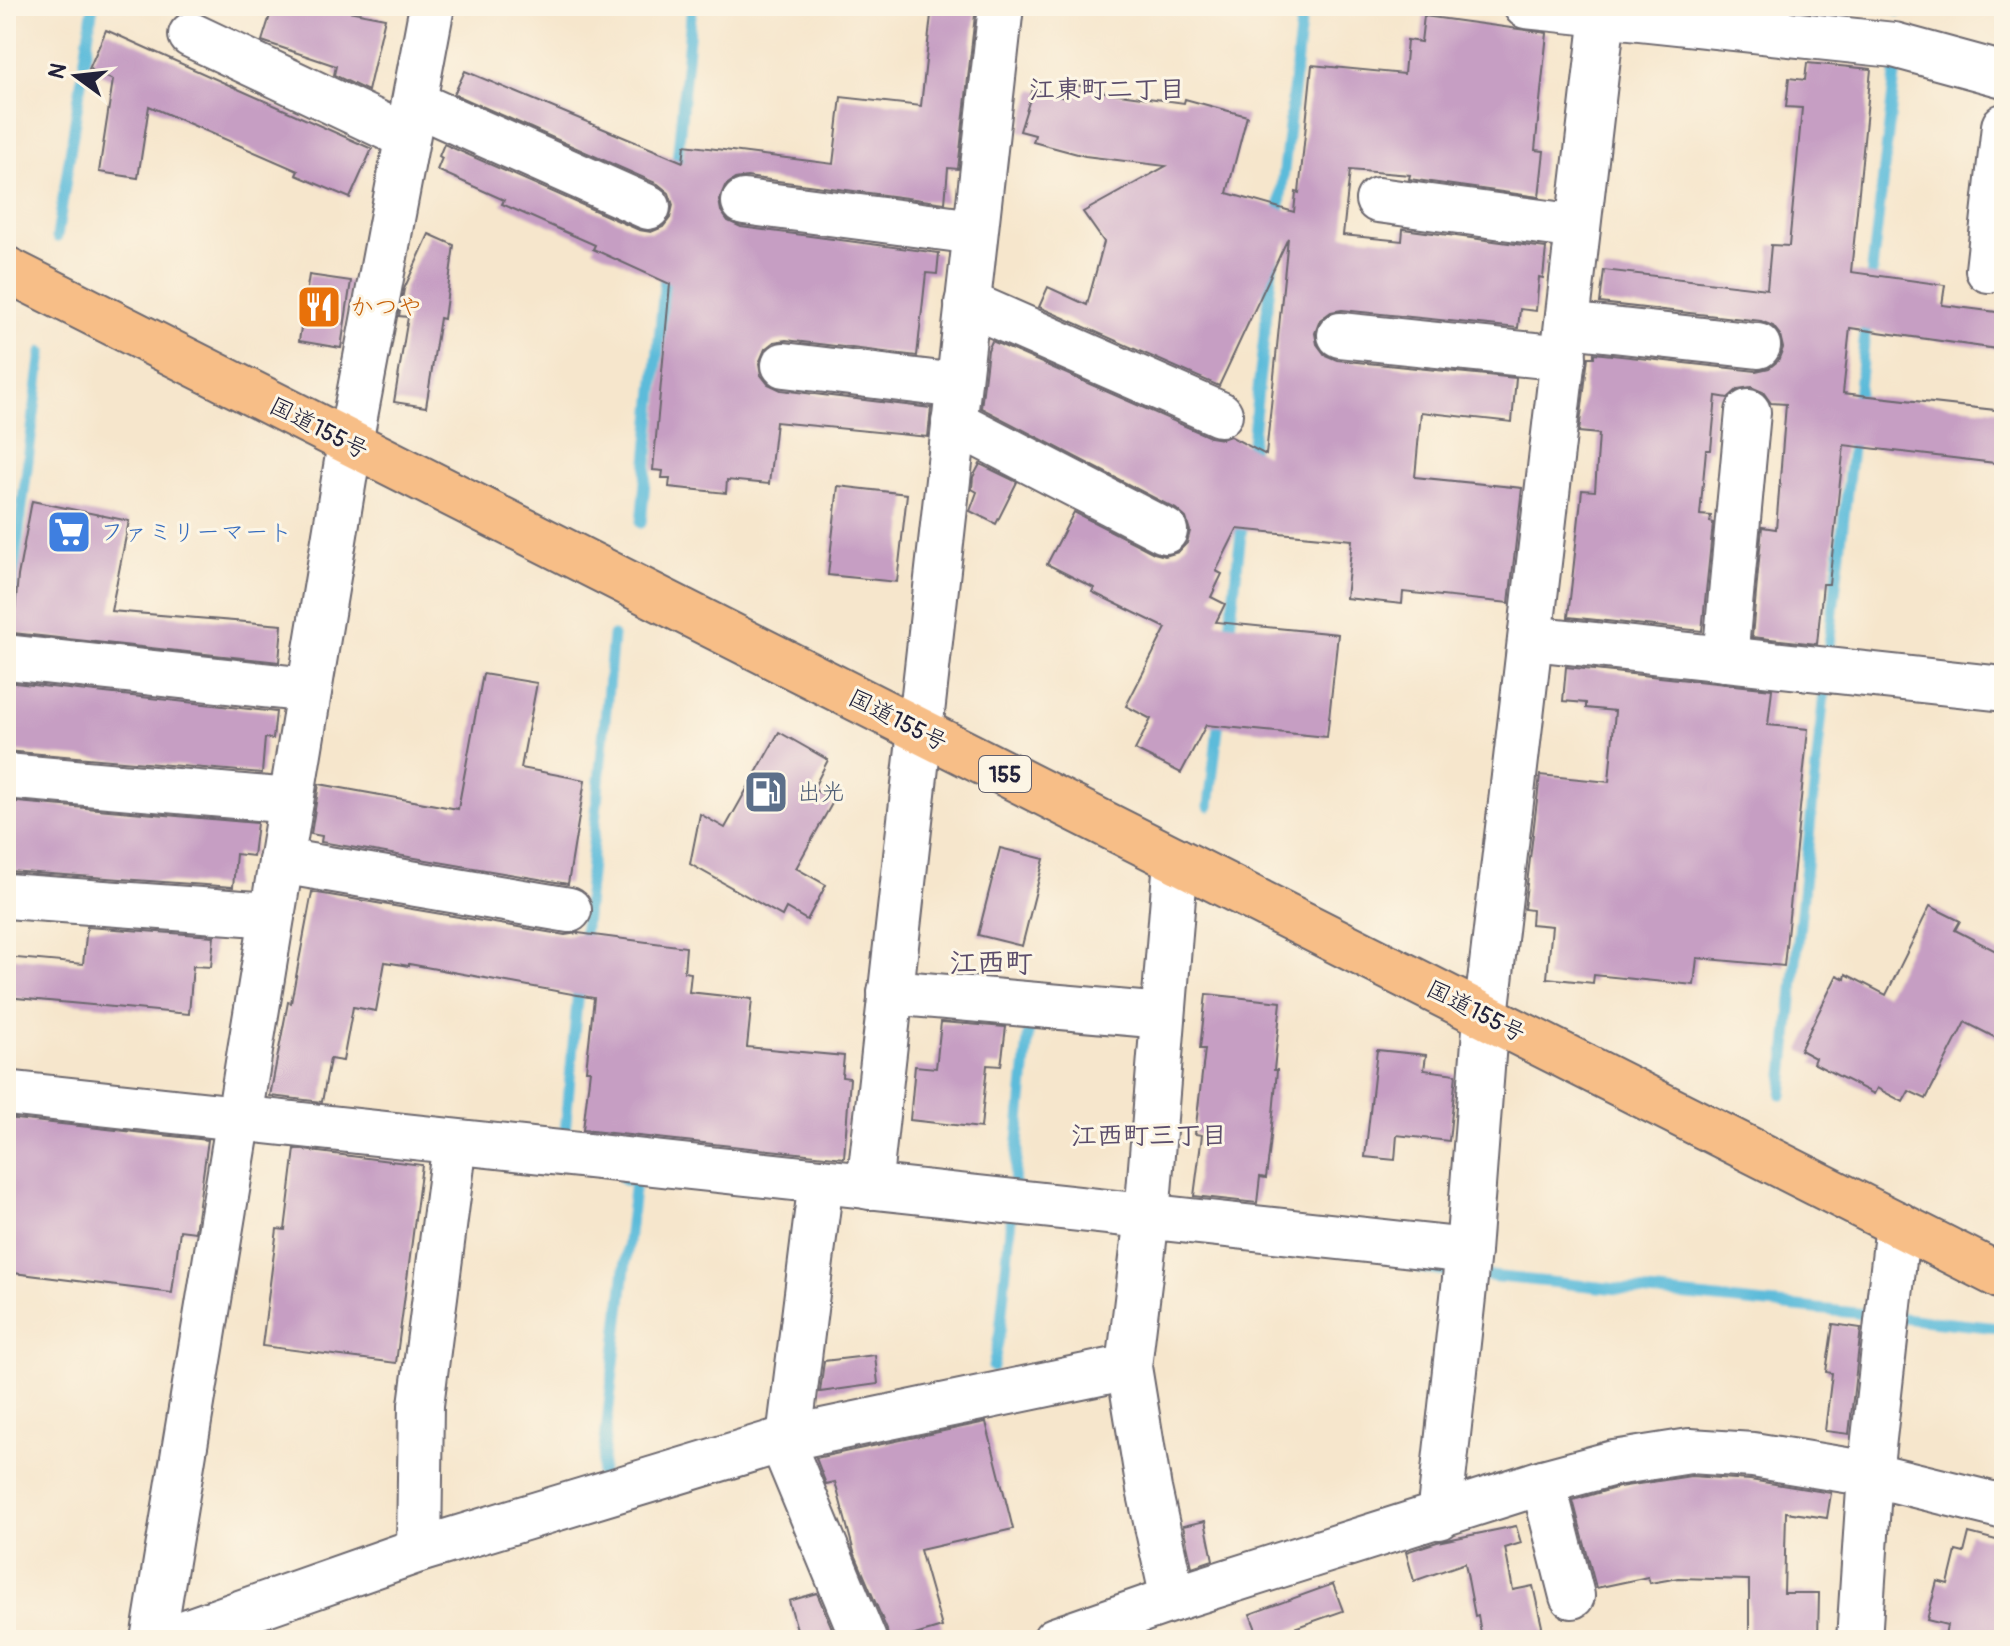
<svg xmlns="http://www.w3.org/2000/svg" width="2010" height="1646" viewBox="0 0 2010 1646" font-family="Pangolin,'Klee One',sans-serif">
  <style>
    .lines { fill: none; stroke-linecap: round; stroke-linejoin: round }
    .stream { stroke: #5cbbda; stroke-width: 11 }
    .building { fill: #c69ec3 }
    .minor-casing { stroke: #6c676e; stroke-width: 48 }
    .highway-casing { stroke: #6c676e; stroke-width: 48 }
    .minor { stroke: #fff; stroke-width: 44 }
    .highway { stroke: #f7be87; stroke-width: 44 }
    .labels { text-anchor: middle; stroke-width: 6; stroke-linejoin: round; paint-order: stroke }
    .shield { fill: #fcf5e5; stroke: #63616e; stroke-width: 2 }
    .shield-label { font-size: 22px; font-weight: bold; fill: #22223b }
    .food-label { font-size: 24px; fill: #c56008; stroke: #fcf5e5; text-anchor: start }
    .street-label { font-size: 24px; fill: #22223b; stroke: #fcf5e5 }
    .shop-label { font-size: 24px; fill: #366cbe; stroke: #fcf5e5; text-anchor: start }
    .service-label { font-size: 24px; fill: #4e5e75; stroke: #fcf5e5; text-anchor: start }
    .neighbourhood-label { font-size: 26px; font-weight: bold; fill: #5b4d6b; stroke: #fcf5e5 }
    .quarter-label { font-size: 28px; font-weight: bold; fill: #5b4d6b; stroke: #fcf5e5 }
  </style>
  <rect width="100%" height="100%" fill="#fcf5e5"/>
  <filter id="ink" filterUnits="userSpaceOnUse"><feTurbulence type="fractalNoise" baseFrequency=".0125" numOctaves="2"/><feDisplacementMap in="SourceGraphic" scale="16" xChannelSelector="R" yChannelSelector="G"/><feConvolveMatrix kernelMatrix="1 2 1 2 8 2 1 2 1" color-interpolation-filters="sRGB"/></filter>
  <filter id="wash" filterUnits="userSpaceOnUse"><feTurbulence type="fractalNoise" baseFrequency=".006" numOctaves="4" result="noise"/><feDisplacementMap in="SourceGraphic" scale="32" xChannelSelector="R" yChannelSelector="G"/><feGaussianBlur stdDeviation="1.8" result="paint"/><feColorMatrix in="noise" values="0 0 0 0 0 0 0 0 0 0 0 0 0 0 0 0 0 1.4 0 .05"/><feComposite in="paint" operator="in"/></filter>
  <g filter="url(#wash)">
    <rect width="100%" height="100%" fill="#f6e6cc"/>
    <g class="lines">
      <g class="stream">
        <polyline points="1898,11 1899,6"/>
        <polyline points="676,172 692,6"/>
        <polyline points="1278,222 1303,6"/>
        <polyline points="57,237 93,6"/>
        <polyline points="1870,287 1896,67"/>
        <polyline points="1857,406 1867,316"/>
        <polyline points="1250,460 1273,259"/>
        <polyline points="641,523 666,268"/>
        <polyline points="6,631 42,352"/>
        <polyline points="1229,635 1243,517"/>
        <polyline points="1828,653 1854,431"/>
        <polyline points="1209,806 1220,711"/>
        <polyline points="583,947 613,636"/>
        <polyline points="1782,1095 1825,684"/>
        <polyline points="564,1143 579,980"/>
        <polyline points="1013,1192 1030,1019 1036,1019"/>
        <polyline points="1420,1268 1448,1271"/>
        <polyline points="1480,1275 1866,1314"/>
        <polyline points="1902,1318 1999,1328"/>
        <polyline points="993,1367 1000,1332 1011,1218"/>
        <polyline points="601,1476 635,1181 624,1180"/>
      </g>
    </g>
    <g id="blocks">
      <g class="building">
        <polygon points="273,6 323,6 385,18 368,91 334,75 336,66 262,41"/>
        <polygon points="932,6 976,6 958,169 948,168 945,203 747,177 735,179 725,186 719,200 721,211 728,221 741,227 939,253 937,274 926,273 917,356 786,340 774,342 765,349 759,363 761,375 768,384 781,390 931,408 928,437 776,422 769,484 727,480 726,493 669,487 670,478 662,478 663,471 653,470 670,284 593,249 595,245 502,204 504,200 437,170 442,158 439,156 444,144 639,230 651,232 663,227 670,218 673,205 669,193 658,184 454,94 465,71 683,162 685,145 833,164 841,97 921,106"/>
        <polygon points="1424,16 1547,33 1535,150 1544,151 1539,197 1409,179 1410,175 1350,170 1343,235 1402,241 1403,229 1546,248 1543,278 1539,277 1536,311 1520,309 1518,328 1342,310 1331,312 1320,320 1315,333 1317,344 1325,355 1337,360 1516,378 1512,422 1421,412 1415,477 1522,488 1509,603 1403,592 1402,604 1346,598 1352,540 1237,529 1216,571 1222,574 1211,597 1225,604 1216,622 1338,634 1327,737 1206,725 1181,773 1135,750 1151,719 1126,706 1166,628 1092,592 1094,588 1047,564 1074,512 1154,553 1165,556 1178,552 1187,543 1190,531 1186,518 1176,509 981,408 988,350 992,341 1210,437 1222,439 1230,436 1266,455 1288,238 1219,386 1039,307 1048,287 1087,305 1104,242 1083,212 1166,166 1085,156 1033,142 1035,135 1020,131 1033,89 1065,98 1069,83 1105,92 1184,103 1185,99 1247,116 1227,193 1294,212 1296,192 1299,193 1312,65 1404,74 1407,40 1421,42"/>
        <polygon points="106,30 372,149 350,198 296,175 298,171 149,106 138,178 99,172 113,80 89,69"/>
        <polygon points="1807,63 1871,69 1851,272 1945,285 1942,305 2004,313 2004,350 1850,328 1843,393 2004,411 2004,464 1844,445 1829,584 1823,584 1817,644 1752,637 1762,527 1776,529 1786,404 1771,403 1763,392 1751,387 1738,389 1728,398 1716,396 1711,450 1706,450 1700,515 1711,516 1710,522 1713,523 1702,631 1568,617 1582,490 1595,491 1599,434 1579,432 1588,357 1594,357 1594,353 1756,371 1769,368 1778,361 1783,348 1780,335 1773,326 1761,321 1600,303 1604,270 1767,289 1771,245 1789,246 1802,108 1786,107 1789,78 1805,80"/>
        <polygon points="429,234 454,245 444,319 440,318 426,407 394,402 408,317 399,316 404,289"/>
        <polygon points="309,275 351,281 341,348 299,341"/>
        <polygon points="980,464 1017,482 996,524 970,511 977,492 972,489 973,477"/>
        <polygon points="838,486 907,494 897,582 828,575"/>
        <polygon points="32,501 129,521 111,611 282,625 279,662 13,633 18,576"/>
        <polygon points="1566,667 1772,689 1768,725 1808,729 1784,966 1697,958 1694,985 1594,975 1593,983 1547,978 1552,926 1531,924 1532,910 1524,909 1540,775 1609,782 1615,711 1586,708 1586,703 1563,701"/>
        <polygon points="483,674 537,683 521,768 585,780 568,884 321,842 322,836 311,834 319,784 458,809"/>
        <polygon points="6,682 276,712 273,739 265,738 262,773 6,751"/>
        <polygon points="779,732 828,760 813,789 834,800 796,868 826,885 807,920 786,908 782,916 690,864 700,814 725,828"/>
        <polygon points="6,801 257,823 253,856 236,854 233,887 9,871 10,865 6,865"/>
        <polygon points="1000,848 1044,859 1022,946 978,935"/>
        <polygon points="312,892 565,935 578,933 686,947 684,972 691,973 689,992 752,999 747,1047 844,1056 842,1077 850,1078 844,1158 583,1130 590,1070 586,1070 594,998 409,964 409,966 385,962 376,1011 353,1007 343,1061 330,1059 322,1102 270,1096 288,1002 291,1003"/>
        <polygon points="1930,906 1960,921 1955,930 2004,955 2004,1042 1965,1022 1926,1099 1909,1091 1903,1102 1877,1088 1874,1094 1813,1063 1815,1058 1800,1050 1837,975 1845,979 1846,974 1886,995"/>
        <polygon points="87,927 214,936 211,967 193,966 189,1014 6,997 6,957 83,964"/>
        <polygon points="1206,994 1281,1002 1274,1070 1277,1070 1270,1147 1266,1178 1260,1177 1257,1203 1194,1196 1202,1135 1195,1134 1205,1049 1200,1049"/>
        <polygon points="941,1022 1006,1027 1001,1066 987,1065 981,1128 910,1120 915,1066 936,1068"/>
        <polygon points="1377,1050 1426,1055 1424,1070 1456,1074 1449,1141 1397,1135 1395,1160 1365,1157"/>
        <polygon points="6,1118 208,1140 195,1232 180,1230 172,1293 6,1272"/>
        <polygon points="295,1149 422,1165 396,1363 262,1346 277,1229 285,1230"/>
        <polygon points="1833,1324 1861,1328 1849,1434 1825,1431 1832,1373 1826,1372"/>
        <polygon points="875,1355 878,1384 820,1392 824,1361"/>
        <polygon points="986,1422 1013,1529 920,1550 942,1627 898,1640 888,1640 887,1630 854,1552 835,1482 826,1484 816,1458"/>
        <polygon points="1691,1476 1750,1480 1831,1493 1827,1518 1786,1512 1784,1593 1819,1593 1818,1640 1749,1640 1749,1580 1679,1578 1650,1583 1648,1577 1596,1588 1573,1500 1619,1487"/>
        <polygon points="1205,1521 1213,1560 1192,1567 1183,1526"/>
        <polygon points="1516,1526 1521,1543 1505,1548 1513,1590 1533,1586 1545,1640 1482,1640 1478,1615 1475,1616 1465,1563 1414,1581 1406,1552 1437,1542"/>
        <polygon points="1969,1533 2004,1542 2004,1640 1944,1640 1947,1625 1927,1620 1937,1581 1948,1584 1956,1551 1964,1553"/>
        <polygon points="1333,1584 1343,1611 1260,1640 1250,1614"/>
        <polygon points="817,1593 837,1640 800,1640 789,1601"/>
      </g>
    </g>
  </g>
  <g filter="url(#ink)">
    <use href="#blocks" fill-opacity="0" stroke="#6c676e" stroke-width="2"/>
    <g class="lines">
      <g class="minor-casing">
        <g id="minor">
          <polyline points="1526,6 1894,45 2004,75"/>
          <polyline points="191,35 407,137"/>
          <polyline points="414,103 648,207"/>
          <polyline points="1378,200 1578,227"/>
          <polyline points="744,202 975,232"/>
          <polyline points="1988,270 2004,126"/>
          <polyline points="967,303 1220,414"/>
          <polyline points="1567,325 1758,346"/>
          <polyline points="1340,335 1564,358"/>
          <polyline points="784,365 958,386"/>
          <polyline points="954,422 1165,531"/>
          <polyline points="1531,638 2004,689"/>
          <polyline points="6,657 309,690"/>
          <polyline points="1725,659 1748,412"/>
          <polyline points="6,776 291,801"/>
          <polyline points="281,861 569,910"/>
          <polyline points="6,896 272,915"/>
          <polyline points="890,992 1163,1016"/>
          <polyline points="6,1093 1468,1251 1439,1517"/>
          <polyline points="869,1187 1001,6"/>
          <polyline points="1468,1251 1486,1016 1604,6"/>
          <polyline points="789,1438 821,1181"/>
          <polyline points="781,1440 864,1640"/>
          <polyline points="1543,1482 1572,1596"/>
          <polyline points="419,1550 421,1405 455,1142"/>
          <polyline points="1173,1599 1149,1489 1129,1367 1147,1216 1176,860"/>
          <polyline points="153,1640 350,443 432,6"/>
          <polyline points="163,1640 419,1550 789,1438 1129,1367"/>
          <polyline points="1055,1640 1173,1599 1543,1482 1614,1463 1690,1451 1753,1455 1870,1474 2004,1507"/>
          <polyline points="1859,1640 1870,1474 1898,1224"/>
        </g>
      </g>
      <g class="highway-casing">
        <polyline id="highway" points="6,269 2004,1278"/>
      </g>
      <use href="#minor" class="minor"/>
      <use href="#highway" class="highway"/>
    </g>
  </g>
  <defs>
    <g id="restaurant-square" transform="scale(2.3)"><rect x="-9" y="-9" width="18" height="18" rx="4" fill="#e8710a" stroke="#fcf5e5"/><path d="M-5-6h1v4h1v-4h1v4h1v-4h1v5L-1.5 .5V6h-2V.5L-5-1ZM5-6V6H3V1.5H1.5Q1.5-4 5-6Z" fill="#fff"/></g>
    <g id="supermarket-square" transform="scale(2.3)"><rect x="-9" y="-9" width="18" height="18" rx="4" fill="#3f7fe0" stroke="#fcf5e5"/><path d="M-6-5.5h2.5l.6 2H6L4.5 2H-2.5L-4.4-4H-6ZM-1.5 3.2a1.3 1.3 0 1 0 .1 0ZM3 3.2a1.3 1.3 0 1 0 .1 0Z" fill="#fff"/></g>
    <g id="fuel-square" transform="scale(2.3)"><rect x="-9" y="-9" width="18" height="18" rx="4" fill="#5c6f8a" stroke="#fcf5e5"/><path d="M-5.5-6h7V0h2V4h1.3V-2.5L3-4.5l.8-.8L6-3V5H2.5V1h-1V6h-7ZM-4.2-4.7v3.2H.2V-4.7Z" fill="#fff"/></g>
  </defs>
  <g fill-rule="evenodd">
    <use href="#restaurant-square" x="319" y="307"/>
    <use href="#supermarket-square" x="69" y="532"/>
    <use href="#fuel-square" x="766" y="792"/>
  </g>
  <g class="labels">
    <rect class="shield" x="979" y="756" width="52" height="36" rx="6"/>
    <g class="shield-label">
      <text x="1005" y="782">155</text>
    </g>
    <g class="food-label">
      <text x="350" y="315">かつや</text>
    </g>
    <g class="street-label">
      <text transform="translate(319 428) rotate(27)" y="8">国道155号</text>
      <text transform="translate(898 720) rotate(27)" y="8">国道155号</text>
      <text transform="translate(1476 1011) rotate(27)" y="8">国道155号</text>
    </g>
    <g class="shop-label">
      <text x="100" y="540">ファミリーマート</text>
    </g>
    <g class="service-label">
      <text x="797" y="800">出光</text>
    </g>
    <g class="neighbourhood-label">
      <text x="1107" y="98">江東町二丁目</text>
      <text x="1149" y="1144">江西町三丁目</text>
    </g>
    <g class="quarter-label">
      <text x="991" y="972">江西町</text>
    </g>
  </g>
  <rect width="2010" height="1646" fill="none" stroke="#fcf5e5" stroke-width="32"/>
  <g transform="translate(76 76) rotate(285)" stroke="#fcf5e5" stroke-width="6" paint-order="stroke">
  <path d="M0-6L14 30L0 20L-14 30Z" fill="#22223b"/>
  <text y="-12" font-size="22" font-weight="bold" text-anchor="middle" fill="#22223b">N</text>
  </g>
</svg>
